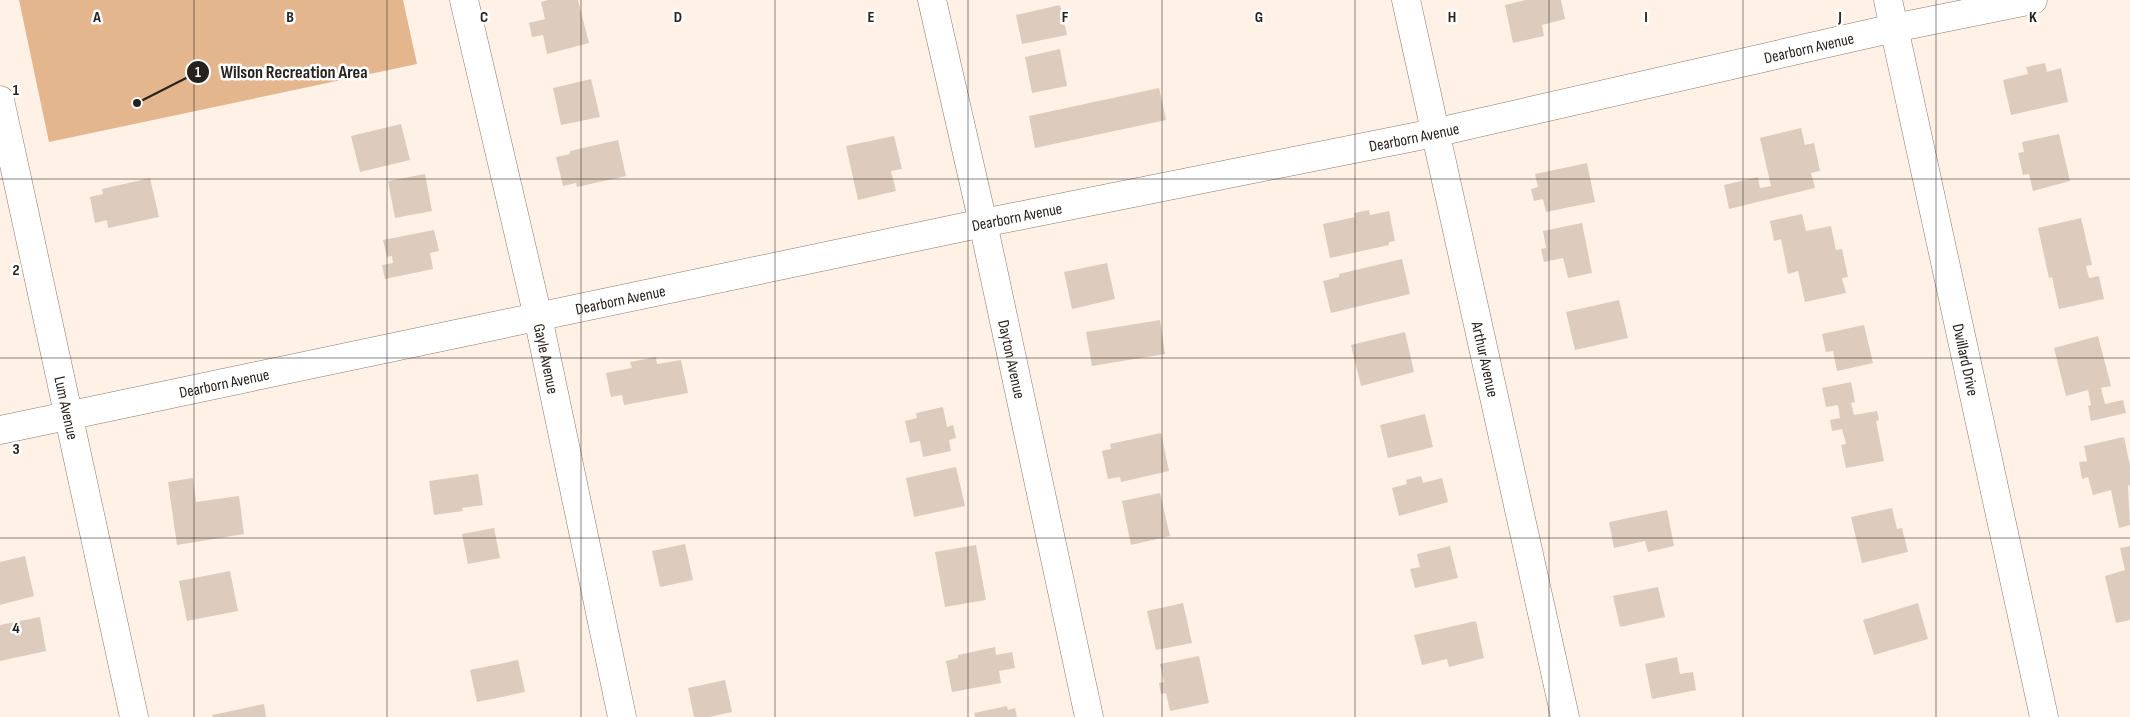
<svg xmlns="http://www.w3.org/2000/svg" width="2130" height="717" viewBox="0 0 2130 717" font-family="'Sofia Sans Condensed',sans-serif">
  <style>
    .green { fill: #e4b68e }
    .building { fill: #ddccbe }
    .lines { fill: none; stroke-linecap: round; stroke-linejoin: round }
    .minor-casing { stroke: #87786b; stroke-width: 29 }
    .minor { stroke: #fff; stroke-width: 28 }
    .grid { fill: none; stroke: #28221d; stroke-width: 1; stroke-opacity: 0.55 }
    .labels { text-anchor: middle; stroke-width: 5; stroke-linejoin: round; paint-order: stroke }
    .street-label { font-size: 16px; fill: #28221d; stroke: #fff }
    .grid-label { font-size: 16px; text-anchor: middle; font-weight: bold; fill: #28221d; stroke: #fff; stroke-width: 5; stroke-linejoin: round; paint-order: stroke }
    .leader { fill: none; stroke: #28221d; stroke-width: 2 }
    .callout-dot { fill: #28221d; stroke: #fff; stroke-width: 2 }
    .mark-label { font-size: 15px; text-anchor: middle; font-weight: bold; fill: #fff }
    .callout-label { font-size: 18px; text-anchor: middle; font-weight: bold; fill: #28221d; stroke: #fff; stroke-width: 5; stroke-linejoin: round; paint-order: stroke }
  </style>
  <rect width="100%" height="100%" fill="#fff1e6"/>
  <polygon class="green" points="19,0 403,0 417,64 49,142"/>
  <g class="building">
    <polygon points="548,0 578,0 589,43 547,54 543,35 532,37 529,23 545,19 541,2"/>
    <polygon points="1526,0 1561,0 1565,19 1542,25 1544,36 1513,43 1505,5"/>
    <polygon points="1060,5 1067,35 1022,44 1016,15"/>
    <polygon points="1060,49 1067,86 1032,93 1025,57"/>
    <polygon points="2045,63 2047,72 2061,68 2068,102 2011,115 2003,80 2028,74 2026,67"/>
    <polygon points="591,79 600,117 561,125 553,88"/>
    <polygon points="1159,88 1166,120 1035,148 1029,116"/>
    <polygon points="401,124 410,160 360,172 351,136"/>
    <polygon points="1801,128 1805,145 1814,143 1820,171 1811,173 1815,188 1729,209 1724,185 1758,177 1760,188 1771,186 1760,138"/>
    <polygon points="2059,134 2070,181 2033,191 2029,174 2023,175 2018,153 2024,152 2022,142"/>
    <polygon points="894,136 902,169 891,171 896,191 858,200 846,146"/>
    <polygon points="618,140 626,176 577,187 576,183 563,186 556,157 570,154 570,151"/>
    <polygon points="1587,163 1595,202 1546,212 1543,199 1534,201 1531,189 1538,187 1535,174"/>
    <polygon points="425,174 432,211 395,218 388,181"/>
    <polygon points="150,178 159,217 108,228 107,220 95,223 90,197 103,194 102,189"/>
    <polygon points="1369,210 1370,215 1389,211 1395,241 1389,242 1389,245 1330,258 1323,224 1355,217 1354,213"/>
    <polygon points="1802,214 1806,231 1831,226 1836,250 1842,249 1848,277 1842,278 1846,293 1805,302 1798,271 1788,274 1781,239 1774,241 1770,221"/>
    <polygon points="2081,218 2092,265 2086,266 2089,278 2099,276 2104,299 2059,309 2052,277 2049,278 2038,228"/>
    <polygon points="1582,223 1592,273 1568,278 1563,258 1544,262 1541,249 1546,248 1543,231"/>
    <polygon points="434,230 439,251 430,253 433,269 385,279 382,265 393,263 392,256 387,257 383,240"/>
    <polygon points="1402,259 1410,294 1331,313 1323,281 1339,277 1339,274"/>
    <polygon points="1107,263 1115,299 1072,309 1064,272"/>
    <polygon points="1619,300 1628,338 1575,350 1566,312"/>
    <polygon points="1160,320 1165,354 1092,366 1086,332"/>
    <polygon points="1864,325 1873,363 1837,371 1833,351 1826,352 1822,334"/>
    <polygon points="1405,332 1414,372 1361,386 1351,345"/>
    <polygon points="2098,336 2111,386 2101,388 2105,404 2123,400 2126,413 2091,421 2088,406 2091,405 2088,390 2066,396 2054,348"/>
    <polygon points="656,357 657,364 681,360 688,393 624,405 622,395 611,397 606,373 632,368 630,362"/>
    <polygon points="1851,382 1855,402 1851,403 1854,415 1877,411 1879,420 1876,421 1884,461 1846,468 1841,445 1846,444 1842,429 1832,431 1830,420 1840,418 1838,405 1826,407 1822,388"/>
    <polygon points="943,407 947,427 953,425 956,438 949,440 951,451 923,457 920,441 910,443 905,421 917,418 916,413"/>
    <polygon points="1425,414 1433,447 1388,458 1380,425"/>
    <polygon points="1161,433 1169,471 1121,482 1120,477 1108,479 1102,451 1111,449 1110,444"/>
    <polygon points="2124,437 2130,466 2130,485 2128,486 2130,525 2119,528 2111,490 2093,495 2088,477 2082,479 2079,462 2087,461 2084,446"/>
    <polygon points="956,467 965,506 914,517 906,478"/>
    <polygon points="478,474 483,505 462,508 463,511 434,515 429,481"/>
    <polygon points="1421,476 1423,483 1442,478 1448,502 1399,516 1392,488 1407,484 1406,480"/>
    <polygon points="193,478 196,502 239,496 244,534 177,545 168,482"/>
    <polygon points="1160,493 1170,536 1131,545 1122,501"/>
    <polygon points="1892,508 1897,529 1902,528 1908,552 1862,563 1851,517"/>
    <polygon points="1667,510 1674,546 1648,552 1645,541 1614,548 1609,522"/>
    <polygon points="494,528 500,558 468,564 462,534"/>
    <polygon points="685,544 693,580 660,587 652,551"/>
    <polygon points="976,545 986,600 945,607 935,552"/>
    <polygon points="1450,546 1458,578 1415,588 1410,569 1420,567 1417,554"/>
    <polygon points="2130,546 2130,620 2116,623 2105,576 2125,570 2120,548"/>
    <polygon points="25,556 34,596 0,605 0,562"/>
    <polygon points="230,571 238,611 187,621 179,581"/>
    <polygon points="1658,587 1665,617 1620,627 1613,596"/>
    <polygon points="1183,603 1192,643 1156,650 1147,611"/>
    <polygon points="1918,603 1928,639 1874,655 1863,620"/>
    <polygon points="40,617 46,651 0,661 0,625"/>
    <polygon points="1476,621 1484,658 1449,667 1447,659 1422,665 1414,635"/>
    <polygon points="995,647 996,655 1012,652 1015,668 999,671 1001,683 952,692 946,661 958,658 958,655"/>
    <polygon points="1199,656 1209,703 1170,711 1166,693 1161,694 1159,683 1164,682 1160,664"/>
    <polygon points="1677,657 1680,674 1693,672 1696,690 1652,699 1645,664"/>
    <polygon points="518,660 525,692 477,702 470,670"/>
    <polygon points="725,680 732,712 709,717 694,717 688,688"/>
    <polygon points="264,704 266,717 213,717 212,715"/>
    <polygon points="1007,706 1008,710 1015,708 1017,717 975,717 974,713"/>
  </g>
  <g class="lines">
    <g class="minor-casing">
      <g id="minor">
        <path id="s1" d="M464 0 538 317 622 717"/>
        <path id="s2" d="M932 0 983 223 1089 717"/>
        <path id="s3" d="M1406 0 1565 717"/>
        <path id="s4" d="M1888 0 2044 717"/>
        <path id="s5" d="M0 100 134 717"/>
        <path id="s6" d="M0 430 983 223 1434 133 1894 28 2033 0"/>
      </g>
    </g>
    <use href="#minor" class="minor"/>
  </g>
  <path class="grid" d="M194 0V717M387 0V717M581 0V717M775 0V717M968 0V717M1162 0V717M1355 0V717M1549 0V717M1743 0V717M1936 0V717M0 179H2130M0 358H2130M0 538H2130"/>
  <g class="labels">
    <g class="street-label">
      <text dy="6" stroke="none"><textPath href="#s6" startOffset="1849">Dearborn Avenue</textPath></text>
      <text dy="6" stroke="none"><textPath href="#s6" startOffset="1444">Dearborn Avenue</textPath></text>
      <text dy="6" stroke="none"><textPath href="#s6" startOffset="1039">Dearborn Avenue</textPath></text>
      <text dy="6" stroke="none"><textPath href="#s6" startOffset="634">Dearborn Avenue</textPath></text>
      <text dy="6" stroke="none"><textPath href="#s1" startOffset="368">Gayle Avenue</textPath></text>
      <text dy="6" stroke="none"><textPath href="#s2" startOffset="368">Dayton Avenue</textPath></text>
      <text dy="6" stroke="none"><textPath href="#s4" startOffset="368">Dwillard Drive</textPath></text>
      <text dy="6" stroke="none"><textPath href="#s3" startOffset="368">Arthur Avenue</textPath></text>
      <text dy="6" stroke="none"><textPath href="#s6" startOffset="229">Dearborn Avenue</textPath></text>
      <text dy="6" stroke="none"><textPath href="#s5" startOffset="315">Lum Avenue</textPath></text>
    </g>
  </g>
  <g class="grid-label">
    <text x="97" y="22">A</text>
    <text x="290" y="22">B</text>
    <text x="484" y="22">C</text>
    <text x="678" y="22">D</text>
    <text x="871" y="22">E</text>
    <text x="1065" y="22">F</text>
    <text x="1259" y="22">G</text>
    <text x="1452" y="22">H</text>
    <text x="1646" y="22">I</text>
    <text x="1840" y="22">J</text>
    <text x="2033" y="22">K</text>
    <text x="16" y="95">1</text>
    <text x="16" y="275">2</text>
    <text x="16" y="454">3</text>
    <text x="16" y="633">4</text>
  </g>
  <path class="leader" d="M137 103L198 72"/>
  <g class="callout-dot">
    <circle cx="137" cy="103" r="5"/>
    <circle cx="198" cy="72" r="12"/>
  </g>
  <g class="mark-label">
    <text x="198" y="77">1</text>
  </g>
  <g class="callout-label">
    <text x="294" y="78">Wilson Recreation Area</text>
  </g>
</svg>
